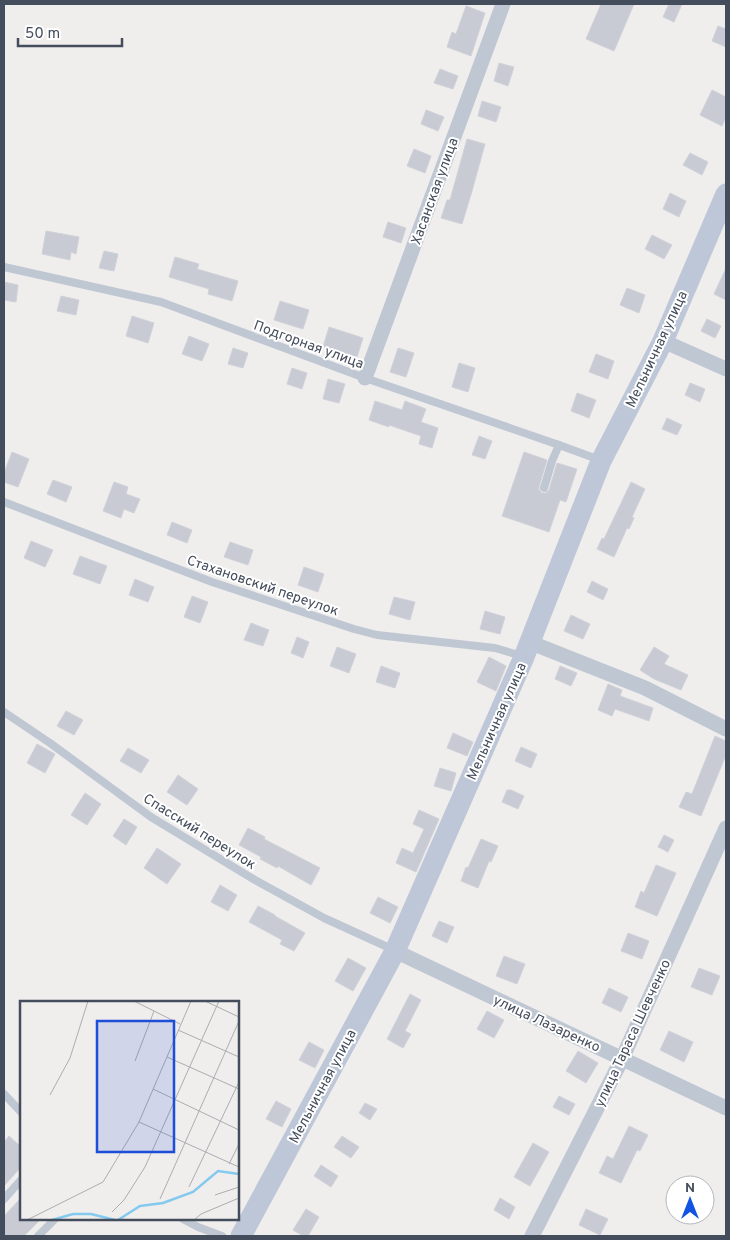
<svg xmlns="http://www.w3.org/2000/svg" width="730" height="1240" viewBox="0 0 730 1240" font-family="Overpass,sans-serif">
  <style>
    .building { fill: #c8cbd3; stroke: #d0d2d9 }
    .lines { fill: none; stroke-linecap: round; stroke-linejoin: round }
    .service { stroke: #bfc7d3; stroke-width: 8 }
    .minor { stroke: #bfc7d3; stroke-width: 15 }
    .secondary { stroke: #bec7d7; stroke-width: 21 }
    .labels { text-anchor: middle; stroke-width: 4; stroke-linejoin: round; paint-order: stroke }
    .street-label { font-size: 14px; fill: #444d5b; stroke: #fff }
    .inset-river { fill: none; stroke: #84caef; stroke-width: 2.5 }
    .inset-road { fill: none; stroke: #abadb3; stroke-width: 1 }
    .view { fill: #1d4ed8; fill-opacity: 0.15; stroke: #1d4ed8; stroke-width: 2.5 }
    .inset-edge { fill: none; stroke: #444d5b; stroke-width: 2.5 }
  </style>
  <rect width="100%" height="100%" fill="#f0eded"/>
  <g class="building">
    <polygon points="601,4 634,4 614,51 586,39"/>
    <polygon points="669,4 682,4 674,22 663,17"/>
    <polygon points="466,6 485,13 471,56 447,47 452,32 456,34"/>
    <polygon points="718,26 726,29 726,47 712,41"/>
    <polygon points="499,63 514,67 508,86 494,81"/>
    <polygon points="440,69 458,76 453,89 434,83"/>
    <polygon points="712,90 726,97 726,117 722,126 700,115"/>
    <polygon points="482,101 501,107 496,122 478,116"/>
    <polygon points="426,110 444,117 438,131 421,124"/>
    <polygon points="467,139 485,144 472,191 462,224 441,218 447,200 450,200"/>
    <polygon points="414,149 431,156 425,173 407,166"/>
    <polygon points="690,153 708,162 702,175 683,165"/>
    <polygon points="670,193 686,201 679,217 663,209"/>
    <polygon points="388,222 406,228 401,243 383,237"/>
    <polygon points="46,231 79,237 76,254 71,252 70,260 42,254"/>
    <polygon points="652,235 672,245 664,259 645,249"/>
    <polygon points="104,251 118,254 114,271 99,268"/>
    <polygon points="175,257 199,264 197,269 238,281 232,301 208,294 209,289 169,277"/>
    <polygon points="726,268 726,300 714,294"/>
    <polygon points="4,282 18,285 16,302 4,300"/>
    <polygon points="627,288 645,295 639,313 620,305"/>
    <polygon points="61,296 79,300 76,315 57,311"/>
    <polygon points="280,301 309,310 303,329 274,320"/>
    <polygon points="132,316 154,323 148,343 126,336"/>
    <polygon points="707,319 721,326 715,338 701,331"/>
    <polygon points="329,327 363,338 357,357 323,347"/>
    <polygon points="189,336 209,344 202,361 182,354"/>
    <polygon points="233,348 248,353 243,368 228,364"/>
    <polygon points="398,348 414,353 406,377 390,372"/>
    <polygon points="596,354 614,361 608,379 589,372"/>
    <polygon points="459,363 475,368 468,392 452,387"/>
    <polygon points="292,368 307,373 302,389 287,384"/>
    <polygon points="328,379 345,384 339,403 323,399"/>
    <polygon points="690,383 705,389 700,402 685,395"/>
    <polygon points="577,393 596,400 589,418 571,411"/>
    <polygon points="375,401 402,410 405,401 426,409 421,422 438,428 432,448 419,444 421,436 389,425 389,427 369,420"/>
    <polygon points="667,418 682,425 677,435 662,429"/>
    <polygon points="479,436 492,441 485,459 472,455"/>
    <polygon points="12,452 29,459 18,487 4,482 4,473"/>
    <polygon points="524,452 547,460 539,487 539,490 542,493 546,493 549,490 557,463 577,469 566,502 560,500 549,532 502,516"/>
    <polygon points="53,480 72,487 66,502 47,494"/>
    <polygon points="114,482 128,487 126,494 140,499 134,513 124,509 121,518 103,511"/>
    <polygon points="631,482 645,489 632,517 634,518 629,529 627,528 614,557 597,549 602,538 604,539"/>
    <polygon points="172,522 192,530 187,543 167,535"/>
    <polygon points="31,541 53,550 45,567 24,558"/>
    <polygon points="230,542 253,550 248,565 224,557"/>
    <polygon points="80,556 107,566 100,584 73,574"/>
    <polygon points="304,567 324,574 318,592 298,585"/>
    <polygon points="135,579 154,587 148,602 129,595"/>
    <polygon points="592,581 608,589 603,600 587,592"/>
    <polygon points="192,596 208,602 200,623 184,617"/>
    <polygon points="394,597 415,602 410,620 389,614"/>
    <polygon points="485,611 505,617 500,634 480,629"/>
    <polygon points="571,615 590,624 583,639 564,631"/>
    <polygon points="251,623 269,630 263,646 244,640"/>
    <polygon points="297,637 309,642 303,658 291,653"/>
    <polygon points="337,647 356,654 349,673 330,666"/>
    <polygon points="654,647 669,656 664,664 688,675 681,690 654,679 640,670"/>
    <polygon points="489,657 506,666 496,691 477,682"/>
    <polygon points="381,666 400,673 395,688 376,682"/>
    <polygon points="560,666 577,673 571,686 555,679"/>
    <polygon points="608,684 622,690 620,696 653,708 649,721 615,709 612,716 598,710"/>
    <polygon points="66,711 83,720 74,735 57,726"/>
    <polygon points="453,733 473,742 467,756 447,748"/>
    <polygon points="715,736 726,741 726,755 701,816 679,807 686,792 692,794"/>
    <polygon points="37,744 55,754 45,773 27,763"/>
    <polygon points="521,747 537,754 531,768 515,761"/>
    <polygon points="128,748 149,760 141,773 120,761"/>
    <polygon points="440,768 456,773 451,791 434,786"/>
    <polygon points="178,775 198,789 187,805 167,792"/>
    <polygon points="507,790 511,790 524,796 518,809 502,802"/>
    <polygon points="85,793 101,804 87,825 71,815"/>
    <polygon points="419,810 439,819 416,872 396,863 402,848 413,853 424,829 413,824"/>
    <polygon points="124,819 137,827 126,845 113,836"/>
    <polygon points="248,828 265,837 264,839 320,868 311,885 278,866 277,868 260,859 261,857 239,845"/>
    <polygon points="664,835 674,840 668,852 658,847"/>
    <polygon points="481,839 498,846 491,862 489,861 478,888 461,881 466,867 468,868"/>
    <polygon points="157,848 181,864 167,884 144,868"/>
    <polygon points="656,865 676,873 657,916 635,907 641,891 644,893"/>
    <polygon points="220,885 237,895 228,911 211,902"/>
    <polygon points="378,897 398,907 390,923 370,913"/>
    <polygon points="258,906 275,915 275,916 305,933 294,951 280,944 282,940 249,922"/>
    <polygon points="439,921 454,927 447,943 432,936"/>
    <polygon points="628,933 649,941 642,959 621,951"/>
    <polygon points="504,956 525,964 517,984 496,976"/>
    <polygon points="348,958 366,968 353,991 335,981"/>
    <polygon points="699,968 720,976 712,995 691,987"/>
    <polygon points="609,988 628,997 621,1012 602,1003"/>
    <polygon points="410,994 421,1000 405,1031 411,1034 403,1048 387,1039"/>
    <polygon points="487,1011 504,1020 494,1038 477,1029"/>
    <polygon points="669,1031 693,1042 684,1062 660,1050"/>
    <polygon points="309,1042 324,1050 315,1068 299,1060"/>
    <polygon points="578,1051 598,1063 586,1083 566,1071"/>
    <polygon points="559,1096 575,1104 569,1115 553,1107"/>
    <polygon points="276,1101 291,1109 282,1127 266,1119"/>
    <polygon points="365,1103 377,1109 370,1120 359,1113"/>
    <polygon points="629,1126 648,1135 640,1151 637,1150 621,1183 599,1173 607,1156 613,1159"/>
    <polygon points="9,1136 21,1147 21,1167 4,1186 4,1142"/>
    <polygon points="342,1136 359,1147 351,1158 334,1147"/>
    <polygon points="533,1143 549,1152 530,1186 514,1177"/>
    <polygon points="321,1165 338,1176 331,1187 314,1176"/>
    <polygon points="21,1198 21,1219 41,1219 24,1236 4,1236 4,1216"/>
    <polygon points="500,1198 515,1207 509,1219 494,1210"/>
    <polygon points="306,1209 319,1217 308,1236 303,1236 293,1230"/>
    <polygon points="586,1209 608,1219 600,1235 579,1225"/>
  </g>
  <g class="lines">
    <g class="service">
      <polyline points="4,267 161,302 365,378 559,445 600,460"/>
      <polyline points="544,488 552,461 559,445"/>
      <polyline points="4,502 212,582 354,629 377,635 495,648 522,656"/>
      <polyline points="4,712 50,743 151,817 255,880 324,918 394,950"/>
      <polyline points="4,1094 21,1112"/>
      <polyline points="4,1199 21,1180"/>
      <polyline points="183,1219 198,1227 222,1236"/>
      <polyline points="38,1236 55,1219"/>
    </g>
    <g class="minor">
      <polyline points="663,341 726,369"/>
      <polyline points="365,378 503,4"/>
      <polyline points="529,642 645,688 726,729"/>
      <polyline points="395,951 726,1108"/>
      <polyline points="532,1236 622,1059 726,828"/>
    </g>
    <polyline class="secondary" points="241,1236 395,951 524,657 601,461 663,341 726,194"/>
  </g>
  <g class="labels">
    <g class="street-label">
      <text transform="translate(434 191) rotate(-70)" y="5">Хасанская улица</text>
      <text transform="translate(309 344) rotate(20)" y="5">Подгорная улица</text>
      <text transform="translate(656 349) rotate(-65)" y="5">Мельничная улица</text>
      <text transform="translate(263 585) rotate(19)" y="5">Стахановский переулок</text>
      <text transform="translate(496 721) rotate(-66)" y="5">Мельничная улица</text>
      <text transform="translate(200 831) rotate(32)" y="5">Спасский переулок</text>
      <text transform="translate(547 1023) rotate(25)" y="5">улица Лазаренко</text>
      <text transform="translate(632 1033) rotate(-65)" y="5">улица Тараса Шевченко</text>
      <text transform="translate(322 1086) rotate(-62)" y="5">Мельничная улица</text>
    </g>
  </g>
  <g transform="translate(20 1001)">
    <rect width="219" height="219" fill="#f0eded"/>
    <path class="inset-river" d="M32 219 53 213H71L95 219M98 219 120 205 143 202 173 191 198 170 219 173"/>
    <path class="inset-road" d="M114 0 160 23M185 0 219 16M158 29 219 56M147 56 219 88M115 60 134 10M133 88 219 129M30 94 50 57 68 0M119 121 219 166M209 163 219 143M169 186 219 81M195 194 219 186M140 198 219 20M92 211 104 199 125 166 199 0M7 219 83 181 119 121 171 0M174 219 181 213 219 197"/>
    <path class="view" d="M77 20H154V151H77Z"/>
    <rect width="219" height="219" class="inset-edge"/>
  </g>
  <rect width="730" height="1240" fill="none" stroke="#444d5b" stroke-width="10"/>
  <g transform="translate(690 1200)"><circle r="24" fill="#ffffff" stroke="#b4b8bd"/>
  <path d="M0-4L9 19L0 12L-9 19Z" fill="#1253e4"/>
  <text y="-8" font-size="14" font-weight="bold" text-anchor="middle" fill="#444d5b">N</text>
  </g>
  <path d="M18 38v8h104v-8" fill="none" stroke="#444d5b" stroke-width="2.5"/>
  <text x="25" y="38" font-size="15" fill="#444d5b" stroke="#ffffff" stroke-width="4" paint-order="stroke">50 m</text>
</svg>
